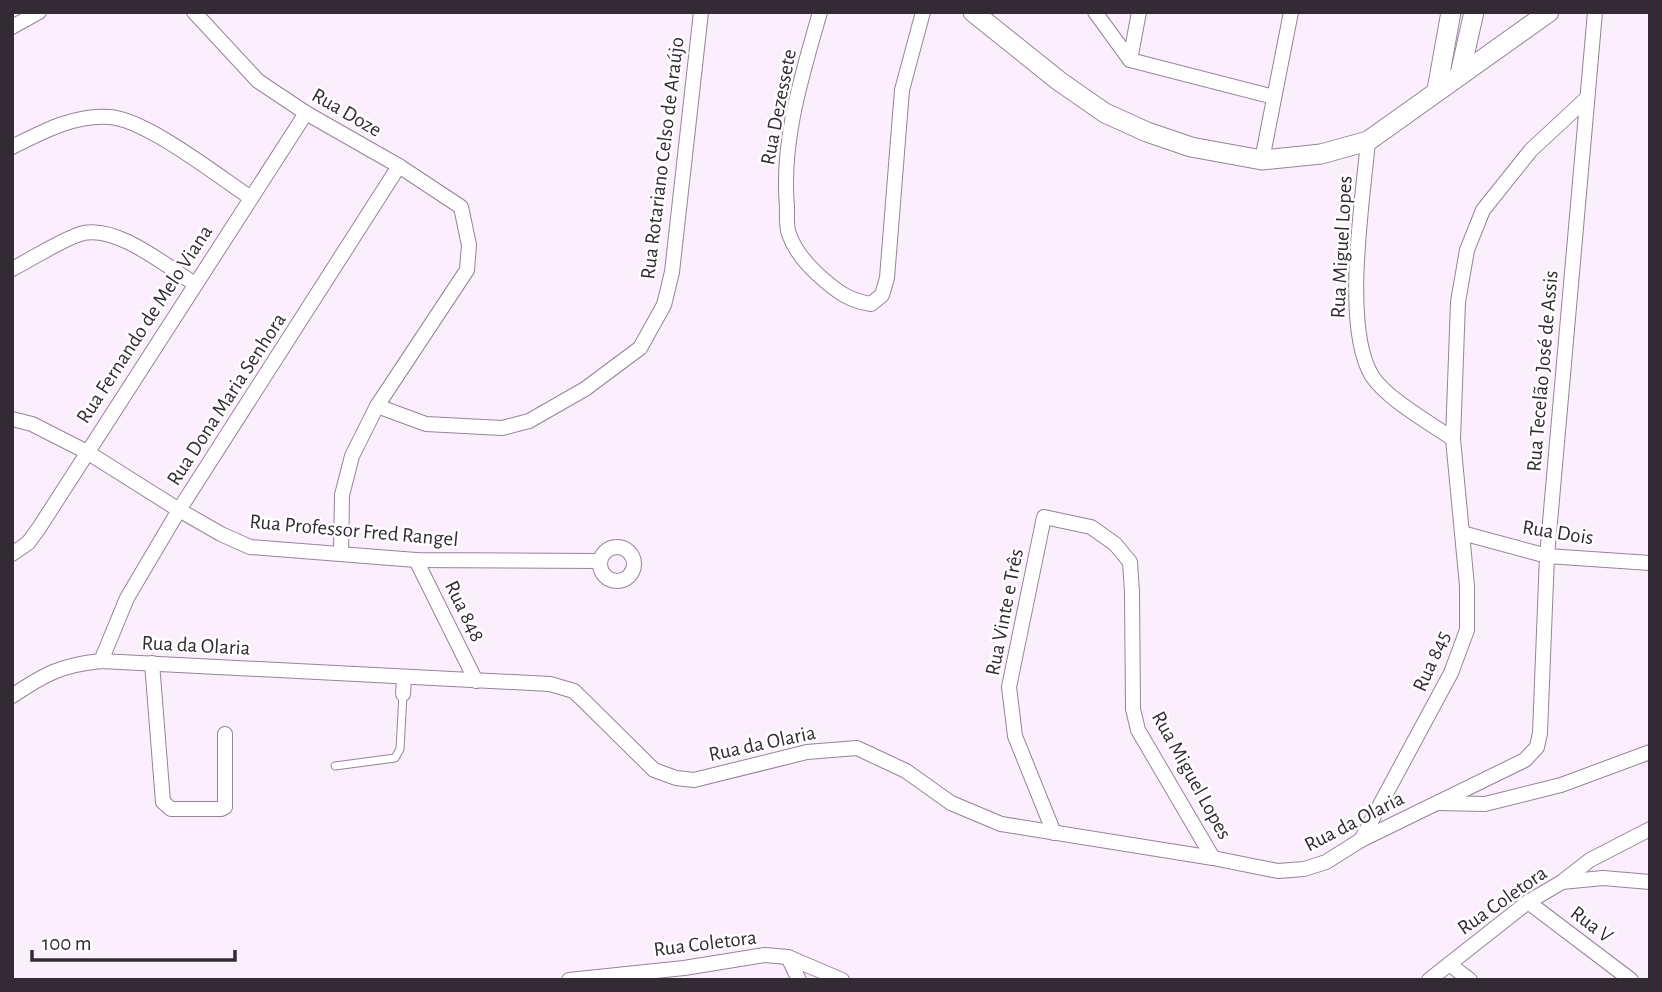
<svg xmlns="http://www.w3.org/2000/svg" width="1662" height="992" viewBox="0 0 1662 992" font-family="'Alegreya Sans',sans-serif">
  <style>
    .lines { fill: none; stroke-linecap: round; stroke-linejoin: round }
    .lane-casing { stroke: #97839a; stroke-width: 9 }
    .street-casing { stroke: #97839a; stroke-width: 16 }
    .secondary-casing { stroke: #97839a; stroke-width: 21 }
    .lane { stroke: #fff; stroke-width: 7 }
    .street { stroke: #fff; stroke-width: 14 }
    .secondary { stroke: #fff; stroke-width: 19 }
    .labels { text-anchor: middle; stroke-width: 5; stroke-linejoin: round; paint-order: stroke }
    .street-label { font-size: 21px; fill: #332b34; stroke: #fff }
  </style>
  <rect width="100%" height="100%" fill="#fbeefd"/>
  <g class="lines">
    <g class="lane-casing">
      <polyline id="lane" points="335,766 395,758 400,749 403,694"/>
    </g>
    <g class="street-casing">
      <g id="street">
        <polyline points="194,12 258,81 306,113 399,166 461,207 469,245 467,270 377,406 352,456 342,495 341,554"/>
        <path d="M820 12C802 76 781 140 787 207 787 215 786 226 789 234 795 252 810 268 824 280 839 293 851 301 871 304L882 295 887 278 902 90 923 12"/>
        <polyline points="1095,12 1130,60 1274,97"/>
        <polyline points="12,27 39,12"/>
        <polyline points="1130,60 1139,12"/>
        <path d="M1368 141C1363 199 1342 327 1372 376 1387 399 1430 423 1453 439"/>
        <path d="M12 147C42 132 75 114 110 117 147 120 218 176 251 198"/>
        <polyline points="1262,160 1291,12"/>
        <path d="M12 269C34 258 57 242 80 234 115 223 166 266 195 284"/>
        <polyline points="377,406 426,424 502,428 529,421 585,389 640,348 664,305 672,272 701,12"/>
        <polyline points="12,419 32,424 87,452 179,510 221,534 250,547 416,560 600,561"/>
        <polyline points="1462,533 1547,556 1650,563"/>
        <circle cx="617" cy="564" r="17"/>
        <polyline points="12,554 28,543 39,528 306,113"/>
        <polyline points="416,560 476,681"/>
        <polyline points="101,661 127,598 179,510 399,166"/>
        <polyline points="152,663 163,802 171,809 221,809 225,807 225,734"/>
        <polyline points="403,694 404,677"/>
        <path d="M12 696C45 674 61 665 101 661L550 684 574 691 654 770 676 778 694 780 807 752 857 748 906 771 951 803 1001 824 1213 858 1278 871 1304 869 1326 862 1361 840 1525 760 1537 747 1540 733 1547 556 1595 12"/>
        <polyline points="1439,803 1485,804 1561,785 1650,752"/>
        <polyline points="1054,833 1015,736 1009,687 1044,517 1091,527 1115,544 1130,562 1132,592 1133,709 1138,730 1213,858"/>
        <polyline points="1361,840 1451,673 1467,630 1467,586 1453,439 1458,302 1467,250 1483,210 1531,150 1586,99"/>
        <polyline points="1563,881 1590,860 1650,829"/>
        <polyline points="1528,902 1631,980"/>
        <polyline points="788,957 799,980"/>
        <polyline points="1449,964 1470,980"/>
        <polyline points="569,980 684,968 765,955 788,957 842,980"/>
        <polyline points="1429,980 1528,902 1562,882 1603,878 1650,882"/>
      </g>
    </g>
    <g class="secondary-casing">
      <g id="secondary">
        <polyline points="973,12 1059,81 1105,113 1147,132 1191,147 1262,160 1321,154 1368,141 1549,12"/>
        <polyline points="1460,74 1474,12"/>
        <polyline points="1437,90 1451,12"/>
      </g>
    </g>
    <use href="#lane" class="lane"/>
    <use href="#street" class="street"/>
    <use href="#secondary" class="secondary"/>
  </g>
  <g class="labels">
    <g class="street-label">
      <text transform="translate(778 107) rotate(-79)" y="7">Rua Dezessete</text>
      <text transform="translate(347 112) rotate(30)" y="7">Rua Doze</text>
      <text transform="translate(662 158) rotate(-83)" y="7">Rua Rotariano Celso de Araújo</text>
      <text transform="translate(1341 247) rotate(-87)" y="7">Rua Miguel Lopes</text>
      <text transform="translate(144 324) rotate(-57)" y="7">Rua Fernando de Melo Viana</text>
      <text transform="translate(1542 371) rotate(-85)" y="7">Rua Tecelão José de Assis</text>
      <text transform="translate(226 399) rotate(-57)" y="7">Rua Dona Maria Senhora</text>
      <text transform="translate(354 530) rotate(5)" y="7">Rua Professor Fred Rangel</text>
      <text transform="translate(1558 532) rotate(9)" y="7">Rua Dois</text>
      <text transform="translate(465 611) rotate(64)" y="7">Rua 848</text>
      <text transform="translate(1004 612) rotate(-79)" y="7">Rua Vinte e Três</text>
      <text transform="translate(196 645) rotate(3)" y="7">Rua da Olaria</text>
      <text transform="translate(1431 661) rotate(-66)" y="7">Rua 845</text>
      <text transform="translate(762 743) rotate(-12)" y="7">Rua da Olaria</text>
      <text transform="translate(1192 775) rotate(61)" y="7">Rua Miguel Lopes</text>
      <text transform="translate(1354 821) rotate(-27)" y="7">Rua da Olaria</text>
      <text transform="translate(1502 900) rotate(-35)" y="7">Rua Coletora</text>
      <text transform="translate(1592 924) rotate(37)" y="7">Rua V</text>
      <text transform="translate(705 943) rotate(-7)" y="7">Rua Coletora</text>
    </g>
  </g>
  <rect width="1662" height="992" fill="none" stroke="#332b34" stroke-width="28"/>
  <path d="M32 950v10h203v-10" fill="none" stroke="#332b34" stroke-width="3.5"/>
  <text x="42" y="950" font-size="21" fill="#332b34" stroke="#ffffff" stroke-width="5" paint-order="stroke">100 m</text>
</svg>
